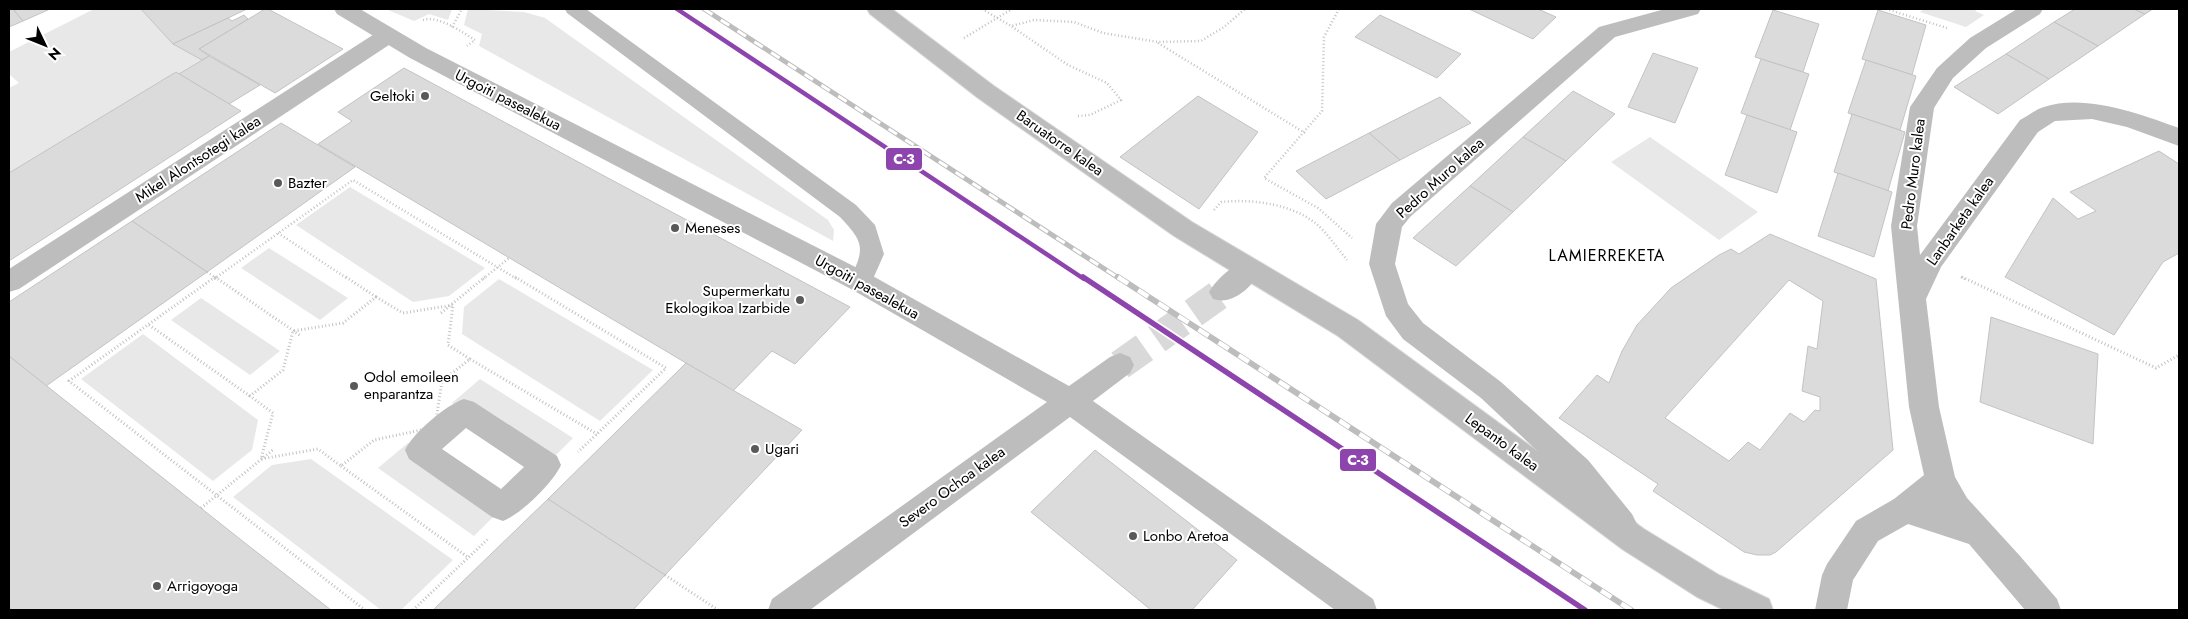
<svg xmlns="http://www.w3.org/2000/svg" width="2188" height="619" viewBox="0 0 2188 619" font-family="Jost,sans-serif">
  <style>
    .green { fill: #e8e8e8 }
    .building { fill: #dbdbdb; stroke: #c3c3c3; fill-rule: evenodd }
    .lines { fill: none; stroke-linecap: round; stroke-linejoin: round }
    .minor-tunnel { stroke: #d9d9d9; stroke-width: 30; stroke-dasharray: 30 15; stroke-linecap: butt }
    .primary-casing { stroke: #dbdbdb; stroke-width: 2 }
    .path-far1 { stroke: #c2c2c2; stroke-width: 2.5; stroke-dasharray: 1 2.5; stroke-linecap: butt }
    .path { stroke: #c2c2c2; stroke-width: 3; stroke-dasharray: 1 2.5; stroke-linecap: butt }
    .service { fill: #bdbdbd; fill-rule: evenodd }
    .pedestrian { fill: #bdbdbd; fill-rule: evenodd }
    .minor { fill: #bdbdbd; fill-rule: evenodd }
    .primary { fill: #bdbdbd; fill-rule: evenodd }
    .rail-far1-casing { stroke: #bdbdbd; stroke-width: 5 }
    .rail-casing { stroke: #bdbdbd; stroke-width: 6 }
    .rail-far1 { stroke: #fff; stroke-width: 3; stroke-dasharray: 10; stroke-linecap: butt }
    .rail { stroke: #fff; stroke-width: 4.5; stroke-dasharray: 12; stroke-linecap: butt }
    .rail-1-far1-casing { stroke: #fff; stroke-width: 8 }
    .rail-1-casing { stroke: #fff; stroke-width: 9 }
    .rail-1-far1 { stroke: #8e44ad; stroke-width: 4.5 }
    .rail-1 { stroke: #8e44ad; stroke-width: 5.5 }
    .poi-dot { fill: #595959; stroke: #fff; stroke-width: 2 }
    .labels { text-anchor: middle; stroke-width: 4; stroke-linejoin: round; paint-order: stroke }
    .poi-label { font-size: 15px; fill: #000; stroke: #fff; text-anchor: start }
    .street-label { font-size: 15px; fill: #000; stroke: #fff }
    .neighbourhood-label { font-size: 16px; letter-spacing: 1px; fill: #000; stroke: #fff }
    .line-badge { stroke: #fff; stroke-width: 2 }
    .badge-label { font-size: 14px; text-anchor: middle; font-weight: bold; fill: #fff }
  </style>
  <rect width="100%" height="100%" fill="#fff"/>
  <g class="green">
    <polygon points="94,9 141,9 173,44 202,60 179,74 176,72 9,173 9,88 19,83 9,74 9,52"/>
    <polygon points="386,9 452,9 448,20 429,14 414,21"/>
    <polygon points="468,9 524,12 545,18 828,220 834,230 833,241 479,46 482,34 464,25"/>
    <polygon points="1924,9 1978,9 1975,11 1984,15 1966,27 1920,12"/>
    <polygon points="1650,137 1758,212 1719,240 1611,162"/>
    <polygon points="350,187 485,268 449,296 413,302 296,225"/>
    <polygon points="269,248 348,298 320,320 241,268"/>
    <polygon points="499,279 653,370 600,421 462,334 464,307"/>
    <polygon points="201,298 280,351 250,375 171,320"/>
    <polygon points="143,334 258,420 252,450 213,481 81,379"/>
    <polygon points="480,379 573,438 546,465 452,403"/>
    <polygon points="408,443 420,450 503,507 474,536 378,468"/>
    <polygon points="311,459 453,560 401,610 381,610 233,497 272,465"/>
  </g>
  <g class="building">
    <polygon points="9,9 13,9 23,21 9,27"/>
    <polygon points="13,9 50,9 23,21"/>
    <polygon points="141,9 247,9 173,44"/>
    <polygon points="265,9 268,9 343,49 275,93 199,49"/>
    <polygon points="1469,9 1538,9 1556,17 1533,39"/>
    <polygon points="2075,9 2134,9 2145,14 2098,46 2054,22"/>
    <polygon points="2134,9 2153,9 2145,14"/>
    <polygon points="1773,10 1819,24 1803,72 1755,57"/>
    <polygon points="1878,10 1926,25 1912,75 1862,59"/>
    <polygon points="244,15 248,19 199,49 209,56 202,60 173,44 228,18 232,21"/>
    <polygon points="1380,15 1461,54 1437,78 1355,37"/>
    <polygon points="2054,22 2098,46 2049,79 2006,54"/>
    <polygon points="1653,53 1698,68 1675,123 1628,107"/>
    <polygon points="2006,54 2049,79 1998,114 1954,87"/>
    <polygon points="209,56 260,85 229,104 179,74"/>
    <polygon points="1761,59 1809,74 1790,130 1741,113"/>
    <polygon points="1866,60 1916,76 1900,130 1848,113"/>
    <polygon points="404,68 608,178 850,307 795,364 772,351 733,391 318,144 352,121 338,112"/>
    <polygon points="176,72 241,111 9,261 9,173"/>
    <polygon points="1573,91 1615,114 1566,161 1523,137"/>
    <polygon points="1198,96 1258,132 1199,209 1120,157"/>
    <polygon points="1440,97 1471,123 1400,160 1369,133"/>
    <polygon points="1852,114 1905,132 1888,191 1834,172"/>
    <polygon points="1747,115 1797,132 1777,193 1725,175"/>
    <polygon points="281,123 355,167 207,272 132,221"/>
    <polygon points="1369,133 1400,160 1326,199 1296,171"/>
    <polygon points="1523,137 1566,161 1513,212 1470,186"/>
    <polygon points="2159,151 2179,164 2179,253 2163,262 2114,335 2005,277 2053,198 2078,219 2096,211 2070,192"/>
    <polygon points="1838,173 1892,192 1874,257 1818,236"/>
    <polygon points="1470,186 1513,212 1456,266 1413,238"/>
    <polygon points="132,221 207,272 46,386 9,356 9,302"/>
    <path d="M1770 234 1876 279 1893 450 1776 552 1770 555H1757L1744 552 1653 491 1658 484 1559 418 1597 375 1609 383 1622 351 1637 325 1671 288 1719 255 1731 249 1739 254ZM1789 280 1823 301 1817 349 1808 346 1802 391 1820 397V411L1815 410 1804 422 1790 413 1760 450 1748 442 1729 461 1665 418Z"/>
    <polygon points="1991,317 2098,354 2093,444 1980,402"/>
    <polygon points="9,356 245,543 331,610 12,610 9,608"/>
    <polygon points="686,363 802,430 665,575 548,499"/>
    <polygon points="1095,450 1237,560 1192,610 1151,610 1031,512"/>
    <polygon points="548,499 665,575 633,610 433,610"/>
  </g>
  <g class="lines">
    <polyline class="minor-tunnel" points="1120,365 1223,292"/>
    <g class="primary-casing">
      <polygon id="primary" points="867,9 892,9 994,86 1192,222 1358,320 1644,529 1719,575 1769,599 1773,610 1724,610 1697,597 1622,549 1338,336 1174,236 978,98 870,14"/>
    </g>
    <g class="path-far1">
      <polyline points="982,9 1011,26"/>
      <polyline points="1339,9 1324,37 1322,111 1264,178 1318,208 1352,238"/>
      <polyline points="1886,9 1947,28"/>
      <path d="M423 20C438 15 462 32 475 40L467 46"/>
      <polyline points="452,27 462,9"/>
      <polyline points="964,38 1012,9"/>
      <polyline points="1158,43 1305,133"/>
      <polyline points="1078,116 1090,115 1121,100 1107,83 1068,65 1011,26 1034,20 1074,22 1103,33 1158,42 1201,41 1224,27 1245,9"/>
      <path d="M1214 210 1221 202C1251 199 1288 203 1314 222 1326 231 1337 248 1347 260"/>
      <polyline points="278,233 348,279"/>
      <polyline points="207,272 217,279"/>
      <polyline points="1961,277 1965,279"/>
      <polyline points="214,279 353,180 517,279"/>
      <polyline points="483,279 509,258"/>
    </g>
    <g class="path">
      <polyline points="215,277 301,336"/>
      <polyline points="215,277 69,381 365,610"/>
      <polyline points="346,277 376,297"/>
      <polyline points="515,277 666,368 578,452"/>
      <polyline points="1962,277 2156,368 2179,355"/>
      <polygon points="376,297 403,313 453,305 448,345 470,359 442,381 435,427 374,440 341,466 318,449 261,459 273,413 250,396 283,370 293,331 343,323"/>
      <polyline points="441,313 485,277"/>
      <polyline points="149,325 250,396"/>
      <polyline points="470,359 597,434"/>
      <polyline points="341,466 469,558"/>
      <polyline points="201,508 274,449"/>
      <polyline points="665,575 718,610"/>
      <polyline points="413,610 489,538"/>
    </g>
    <path class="service" d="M565 9H586L856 205 875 225 884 254 869 288 861 291 853 288 849 282C864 249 866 244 840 217L567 13Z"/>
    <g class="pedestrian">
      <polygon points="387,29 395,31 398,36 395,41 19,289 9,292 9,269 379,31"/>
      <path d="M464 399 474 402 557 456 561 465C553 483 521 514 503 521L492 517 409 459 405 450C413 433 446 405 464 399ZM466 428 524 467 501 489 442 449Z"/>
    </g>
    <g class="minor">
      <polygon points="334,9 360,9 426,48 871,275 1069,386 1110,357 1120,353 1130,357 1134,365 1130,373 1093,401 1373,599 1377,610 1335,610 1070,417 810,610 768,610 772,599 1047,402 851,289 410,58 337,14"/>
      <polygon points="1665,9 1701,9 1698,14 1615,37 1410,217 1402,227 1395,264 1408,304 1423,323 1501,382 1588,460 1632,514 1637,524 1632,534 1621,538 1610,534 1566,478 1481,398 1403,339 1386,316 1369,264 1376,224 1392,203 1599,27"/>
      <path d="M2017 9H2043L2040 14 1986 48 1953 78 1934 108 1917 226 1920 255 2020 120C2028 116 2036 109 2044 107 2084 93 2141 114 2179 128V146L2127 127 2092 119 2055 121 2038 132 1941 267 1926 299 1939 407 1955 477 1967 498 2020 556 2057 599 2061 610H2025L1969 544 1908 524 1878 541 1853 580 1847 610H1815L1822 575 1827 564 1856 521 1894 499 1924 475 1909 407 1891 226 1910 107 1937 68 1970 38Z"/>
      <path d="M1249 259 1258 262 1262 269C1253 286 1233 306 1213 299L1209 292C1217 278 1234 264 1249 259Z"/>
    </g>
    <use href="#primary" class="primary"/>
    <g class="rail-far1-casing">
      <polyline id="rail-far1" points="704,9 1120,279"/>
    </g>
    <g class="rail-casing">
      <polyline id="rail" points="1118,277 1631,610"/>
    </g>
    <use href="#rail-far1" class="rail-far1"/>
    <use href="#rail" class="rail"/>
    <g class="rail-1-far1-casing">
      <polyline id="rail-1-far1" points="677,9 1084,279"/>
    </g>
    <g class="rail-1-casing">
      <polyline id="rail-1" points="1083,277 1585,610"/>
    </g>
    <use href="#rail-1-far1" class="rail-1-far1"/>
    <use href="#rail-1" class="rail-1"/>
  </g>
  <g class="poi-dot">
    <circle cx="425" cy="96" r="5"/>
    <circle cx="278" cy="183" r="5"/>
    <circle cx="675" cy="228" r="5"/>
    <circle cx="800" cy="300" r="5"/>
    <circle cx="354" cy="386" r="5"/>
    <circle cx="755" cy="449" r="5"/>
    <circle cx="1133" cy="536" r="5"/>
    <circle cx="157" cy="586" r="5"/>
  </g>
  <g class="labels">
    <g class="poi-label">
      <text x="415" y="101" text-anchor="end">Geltoki</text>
      <text x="288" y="188">Bazter</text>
      <text x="685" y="233">Meneses</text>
      <text x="790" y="296" text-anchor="end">Supermerkatu<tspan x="790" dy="17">Ekologikoa Izarbide</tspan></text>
      <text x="364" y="382">Odol emoileen<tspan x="364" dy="17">enparantza</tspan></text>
      <text x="765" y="454">Ugari</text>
      <text x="1143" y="541">Lonbo Aretoa</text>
      <text x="167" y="591">Arrigoyoga</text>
    </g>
    <g class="street-label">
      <text transform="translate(508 100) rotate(27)" y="5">Urgoiti pasealekua</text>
      <text transform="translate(1060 143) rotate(35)" y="5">Baruatorre kalea</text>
      <text transform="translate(198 159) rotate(-33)" y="5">Mikel Alontsotegi kalea</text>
      <text transform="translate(1913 174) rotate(-83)" y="5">Pedro Muro kalea</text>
      <text transform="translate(1440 178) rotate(-42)" y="5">Pedro Muro kalea</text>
      <text transform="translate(1960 221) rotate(-55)" y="5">Lanbarketa kalea</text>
      <text transform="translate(867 287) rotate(29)" y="5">Urgoiti pasealekua</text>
      <text transform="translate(1502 442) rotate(36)" y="5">Lepanto kalea</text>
      <text transform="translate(952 487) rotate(-36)" y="5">Severo Ochoa kalea</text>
    </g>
    <g class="neighbourhood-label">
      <text x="1607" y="261">LAMIERREKETA</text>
    </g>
  </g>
  <g class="line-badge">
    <rect x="885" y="147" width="38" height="24" rx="5" fill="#8e44ad"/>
    <rect x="1339" y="448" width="38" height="24" rx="5" fill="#8e44ad"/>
  </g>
  <g class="badge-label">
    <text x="904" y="164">C-3</text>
    <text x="1358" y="465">C-3</text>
  </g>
  <rect width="2188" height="619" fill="none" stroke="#000000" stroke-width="20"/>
  <g transform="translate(45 45) rotate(133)" stroke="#ffffff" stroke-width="4" paint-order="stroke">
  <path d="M0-4L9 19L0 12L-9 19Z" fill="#000000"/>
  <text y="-8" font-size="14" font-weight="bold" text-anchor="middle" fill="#000000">N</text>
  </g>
</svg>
